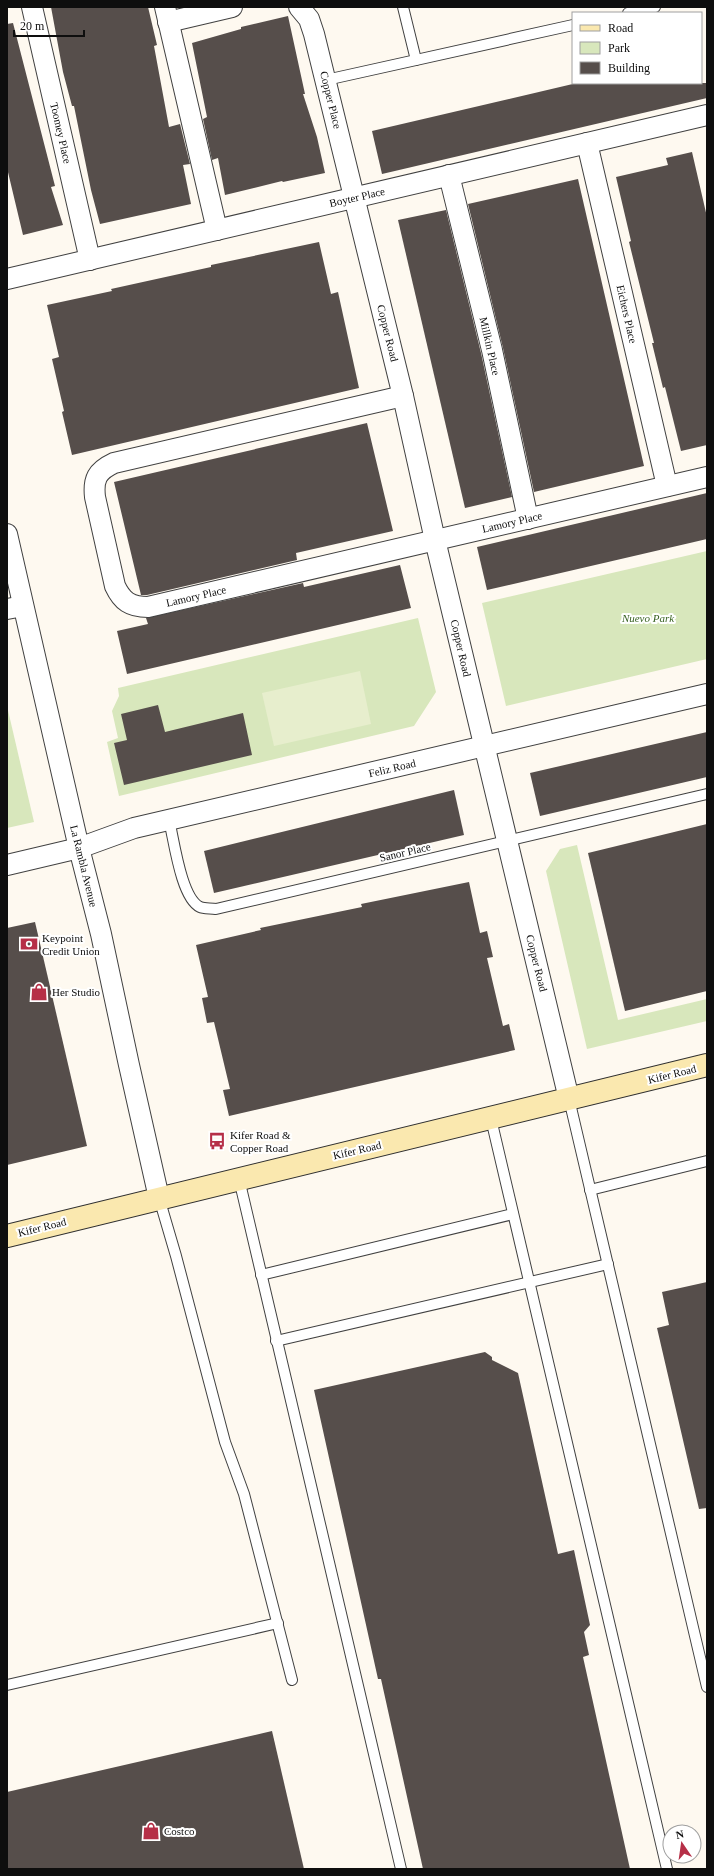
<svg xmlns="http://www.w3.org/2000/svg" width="714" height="1876" viewBox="0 0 714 1876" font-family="'Times New Roman',serif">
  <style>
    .green { fill: #d8e7bc }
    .pitch { fill: #e7eecd }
    .building { fill: #564e4b }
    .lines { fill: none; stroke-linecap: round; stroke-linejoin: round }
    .service-casing { stroke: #414141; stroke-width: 12 }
    .minor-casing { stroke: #414141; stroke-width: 22 }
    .secondary-casing { stroke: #303030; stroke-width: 24 }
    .service { stroke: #fff; stroke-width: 10 }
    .minor { stroke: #fff; stroke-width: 20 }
    .secondary { stroke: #fae8af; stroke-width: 22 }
    .labels { text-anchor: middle; stroke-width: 4; stroke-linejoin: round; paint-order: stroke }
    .street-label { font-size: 11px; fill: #0e0e0e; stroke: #fff }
    .park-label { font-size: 11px; font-style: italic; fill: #386222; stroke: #fff }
    .poi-label { font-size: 11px; fill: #0e0e0e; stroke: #fff; text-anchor: start }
  </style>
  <rect width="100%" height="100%" fill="#fef9f0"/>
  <g class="green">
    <polygon points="707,551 707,659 506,706 482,603"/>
    <polygon points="418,618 436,692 414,726 119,796 107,742 118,738 112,711 119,696 118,688"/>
    <polygon points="7,706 34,822 7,828"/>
    <polygon points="577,845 618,1020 707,999 707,1021 587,1049 546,871 560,849"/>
  </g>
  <polygon class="pitch" points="360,671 371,724 274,746 262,693"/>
  <g class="building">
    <polygon points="51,7 148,7 157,45 154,46 169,127 180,124 190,164 183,165 191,204 100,224 91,190 74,106 72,106 63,72"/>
    <polygon points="288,16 305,94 303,94 317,137 325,173 283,182 282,181 225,195 218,158 212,160 203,119 207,117 192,43 241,29 241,27"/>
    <polygon points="13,23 55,186 51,187 63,225 23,235 7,168 7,24"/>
    <polygon points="577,83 707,83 707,98 382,174 372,131"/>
    <polygon points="692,152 707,217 707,445 681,451 665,387 663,388 652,343 654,343 629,242 631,241 616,177 668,165 666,158"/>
    <polygon points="578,179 644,466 534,492 503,348 468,204"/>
    <polygon points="446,210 481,353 512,497 465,508 398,220"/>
    <polygon points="319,242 331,294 338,292 359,388 72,455 62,412 64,411 52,359 59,357 47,305 112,291 111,289 211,267 211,265"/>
    <polygon points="367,423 393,531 296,553 297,560 147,595 141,595 114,482"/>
    <polygon points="707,493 707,539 487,590 477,547"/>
    <polygon points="400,565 411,608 127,674 117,631 148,624 146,618 303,583 304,587"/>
    <polygon points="158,705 165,732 243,713 252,755 124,785 114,743 127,740 121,714"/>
    <polygon points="707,732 707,777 540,816 530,773"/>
    <polygon points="454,790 464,835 214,893 204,851"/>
    <polygon points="707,824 707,991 625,1011 588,853"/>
    <polygon points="469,882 480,933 487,931 493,957 487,958 503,1026 509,1024 515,1050 229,1116 223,1090 230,1089 214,1022 207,1023 202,998 208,997 196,945 261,930 260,928 362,907 361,904"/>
    <polygon points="35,922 87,1146 7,1165 7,928"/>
    <polygon points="707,1282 707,1508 699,1509 657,1328 669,1325 662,1292"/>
    <polygon points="485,1352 492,1357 492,1360 518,1373 558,1554 574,1550 590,1625 584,1632 589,1655 583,1657 630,1869 423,1869 381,1679 378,1679 314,1390"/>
    <polygon points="272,1731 304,1869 7,1869 7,1792"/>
  </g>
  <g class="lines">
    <g class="service-casing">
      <g id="service">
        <polyline points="403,7 416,60"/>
        <polyline points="628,13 655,7"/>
        <polyline points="326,80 573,25"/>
        <path d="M169 820C174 840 181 898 200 907 204 909 211 908 216 909L707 794"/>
        <polyline points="569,1099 707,1687"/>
        <polyline points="491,1119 667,1869"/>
        <polyline points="239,1179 401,1869"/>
        <polyline points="590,1190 707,1161"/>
        <polyline points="159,1198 176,1256 225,1442 244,1494 292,1680"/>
        <polyline points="261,1275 513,1214"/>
        <polyline points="276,1341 608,1264"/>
        <polyline points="7,1685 278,1623"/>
      </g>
    </g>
    <g class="minor-casing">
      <g id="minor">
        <polyline points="32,7 90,260"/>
        <polyline points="165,7 217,230"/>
        <polyline points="299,7 309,19 314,34 403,396 435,540 569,1099"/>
        <polyline points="168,22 232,7"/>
        <polyline points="587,143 667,486"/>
        <polyline points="449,175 492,350 528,519"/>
        <polyline points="7,279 707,115"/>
        <path d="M403 396 114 463C97 471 93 479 95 497L115 586C122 601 130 607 148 607L707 477"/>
        <polyline points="7,534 79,848 101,934 129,1065 159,1198"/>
        <polyline points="7,609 23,606"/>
        <polyline points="7,865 79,848 134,828 707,694"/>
      </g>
    </g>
    <g class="secondary-casing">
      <polyline id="secondary" points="7,1236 707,1065"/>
    </g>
    <use href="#service" class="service"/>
    <use href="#minor" class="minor"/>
    <use href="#secondary" class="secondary"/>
  </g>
  <defs>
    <g id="bank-bare" transform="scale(1.38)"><path d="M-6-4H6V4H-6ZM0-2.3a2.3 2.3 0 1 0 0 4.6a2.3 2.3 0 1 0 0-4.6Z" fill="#b62f47" stroke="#fff" stroke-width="2.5" paint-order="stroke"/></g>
    <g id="shop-bare" transform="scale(1.38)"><path d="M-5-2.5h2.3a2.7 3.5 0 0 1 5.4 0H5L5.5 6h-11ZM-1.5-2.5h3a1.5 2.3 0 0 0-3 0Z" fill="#b62f47" stroke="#fff" stroke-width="2.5" paint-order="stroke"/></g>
    <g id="bus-bare" transform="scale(1.38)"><path d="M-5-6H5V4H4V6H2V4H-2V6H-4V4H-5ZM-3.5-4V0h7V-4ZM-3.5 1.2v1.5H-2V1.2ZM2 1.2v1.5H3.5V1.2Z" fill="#b62f47" stroke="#fff" stroke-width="2.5" paint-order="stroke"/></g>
  </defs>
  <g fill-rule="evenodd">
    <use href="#bank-bare" x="29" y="944"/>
    <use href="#shop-bare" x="39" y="992"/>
    <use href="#bus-bare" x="217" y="1141"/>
    <use href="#shop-bare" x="151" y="1831"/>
  </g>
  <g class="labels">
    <g class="street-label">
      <text transform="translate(331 100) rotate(76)" y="4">Copper Place</text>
      <text transform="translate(61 133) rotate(77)" y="4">Toomey Place</text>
      <text transform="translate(357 197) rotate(-13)" y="4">Boyter Place</text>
      <text transform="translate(627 314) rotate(77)" y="4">Eichers Place</text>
      <text transform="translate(388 333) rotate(76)" y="4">Copper Road</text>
      <text transform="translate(490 346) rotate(77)" y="4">Millkin Place</text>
      <text transform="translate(512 522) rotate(-13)" y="4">Lamory Place</text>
      <text transform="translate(196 596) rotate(-13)" y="4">Lamory Place</text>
      <text transform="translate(461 648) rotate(77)" y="4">Copper Road</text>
      <text transform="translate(392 768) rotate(-13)" y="4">Feliz Road</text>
      <text transform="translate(405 852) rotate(-13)" y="4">Sanor Place</text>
      <text transform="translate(84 866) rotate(76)" y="4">La Rambla Avenue</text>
      <text transform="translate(537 963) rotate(76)" y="4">Copper Road</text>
      <text transform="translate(672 1074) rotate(-14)" y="4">Kifer Road</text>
      <text transform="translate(357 1150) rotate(-13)" y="4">Kifer Road</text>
      <text transform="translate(42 1227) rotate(-14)" y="4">Kifer Road</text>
    </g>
    <g class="park-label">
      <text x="648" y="622">Nuevo Park</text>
    </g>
    <g class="poi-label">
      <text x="42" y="942">Keypoint<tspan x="42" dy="13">Credit Union</tspan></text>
      <text x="52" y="996">Her Studio</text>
      <text x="230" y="1139">Kifer Road &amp;<tspan x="230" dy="13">Copper Road</tspan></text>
      <text x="164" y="1835">Costco</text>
    </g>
  </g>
  <rect width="714" height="1876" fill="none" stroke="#0e0e0e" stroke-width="16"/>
  <rect x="572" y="12" width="130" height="72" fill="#ffffff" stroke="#9f9f9f"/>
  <rect x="580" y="25" width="20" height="6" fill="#fae8af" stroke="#9f9f9f"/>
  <text x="608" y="32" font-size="12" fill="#0e0e0e">Road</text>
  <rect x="580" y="42" width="20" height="12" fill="#d8e7bc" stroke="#9f9f9f"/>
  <text x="608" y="52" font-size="12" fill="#0e0e0e">Park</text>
  <rect x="580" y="62" width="20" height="12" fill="#564e4b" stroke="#9f9f9f"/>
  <text x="608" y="72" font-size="12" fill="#0e0e0e">Building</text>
  <g transform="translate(682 1844) rotate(347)"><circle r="19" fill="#ffffff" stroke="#9f9f9f"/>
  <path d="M0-3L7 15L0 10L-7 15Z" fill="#b62f47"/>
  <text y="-6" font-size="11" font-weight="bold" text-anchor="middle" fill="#0e0e0e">N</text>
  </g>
  <path d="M14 30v6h70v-6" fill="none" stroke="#0e0e0e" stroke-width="2"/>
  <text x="20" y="30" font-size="12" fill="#0e0e0e" stroke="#ffffff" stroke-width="3" paint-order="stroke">20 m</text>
</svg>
